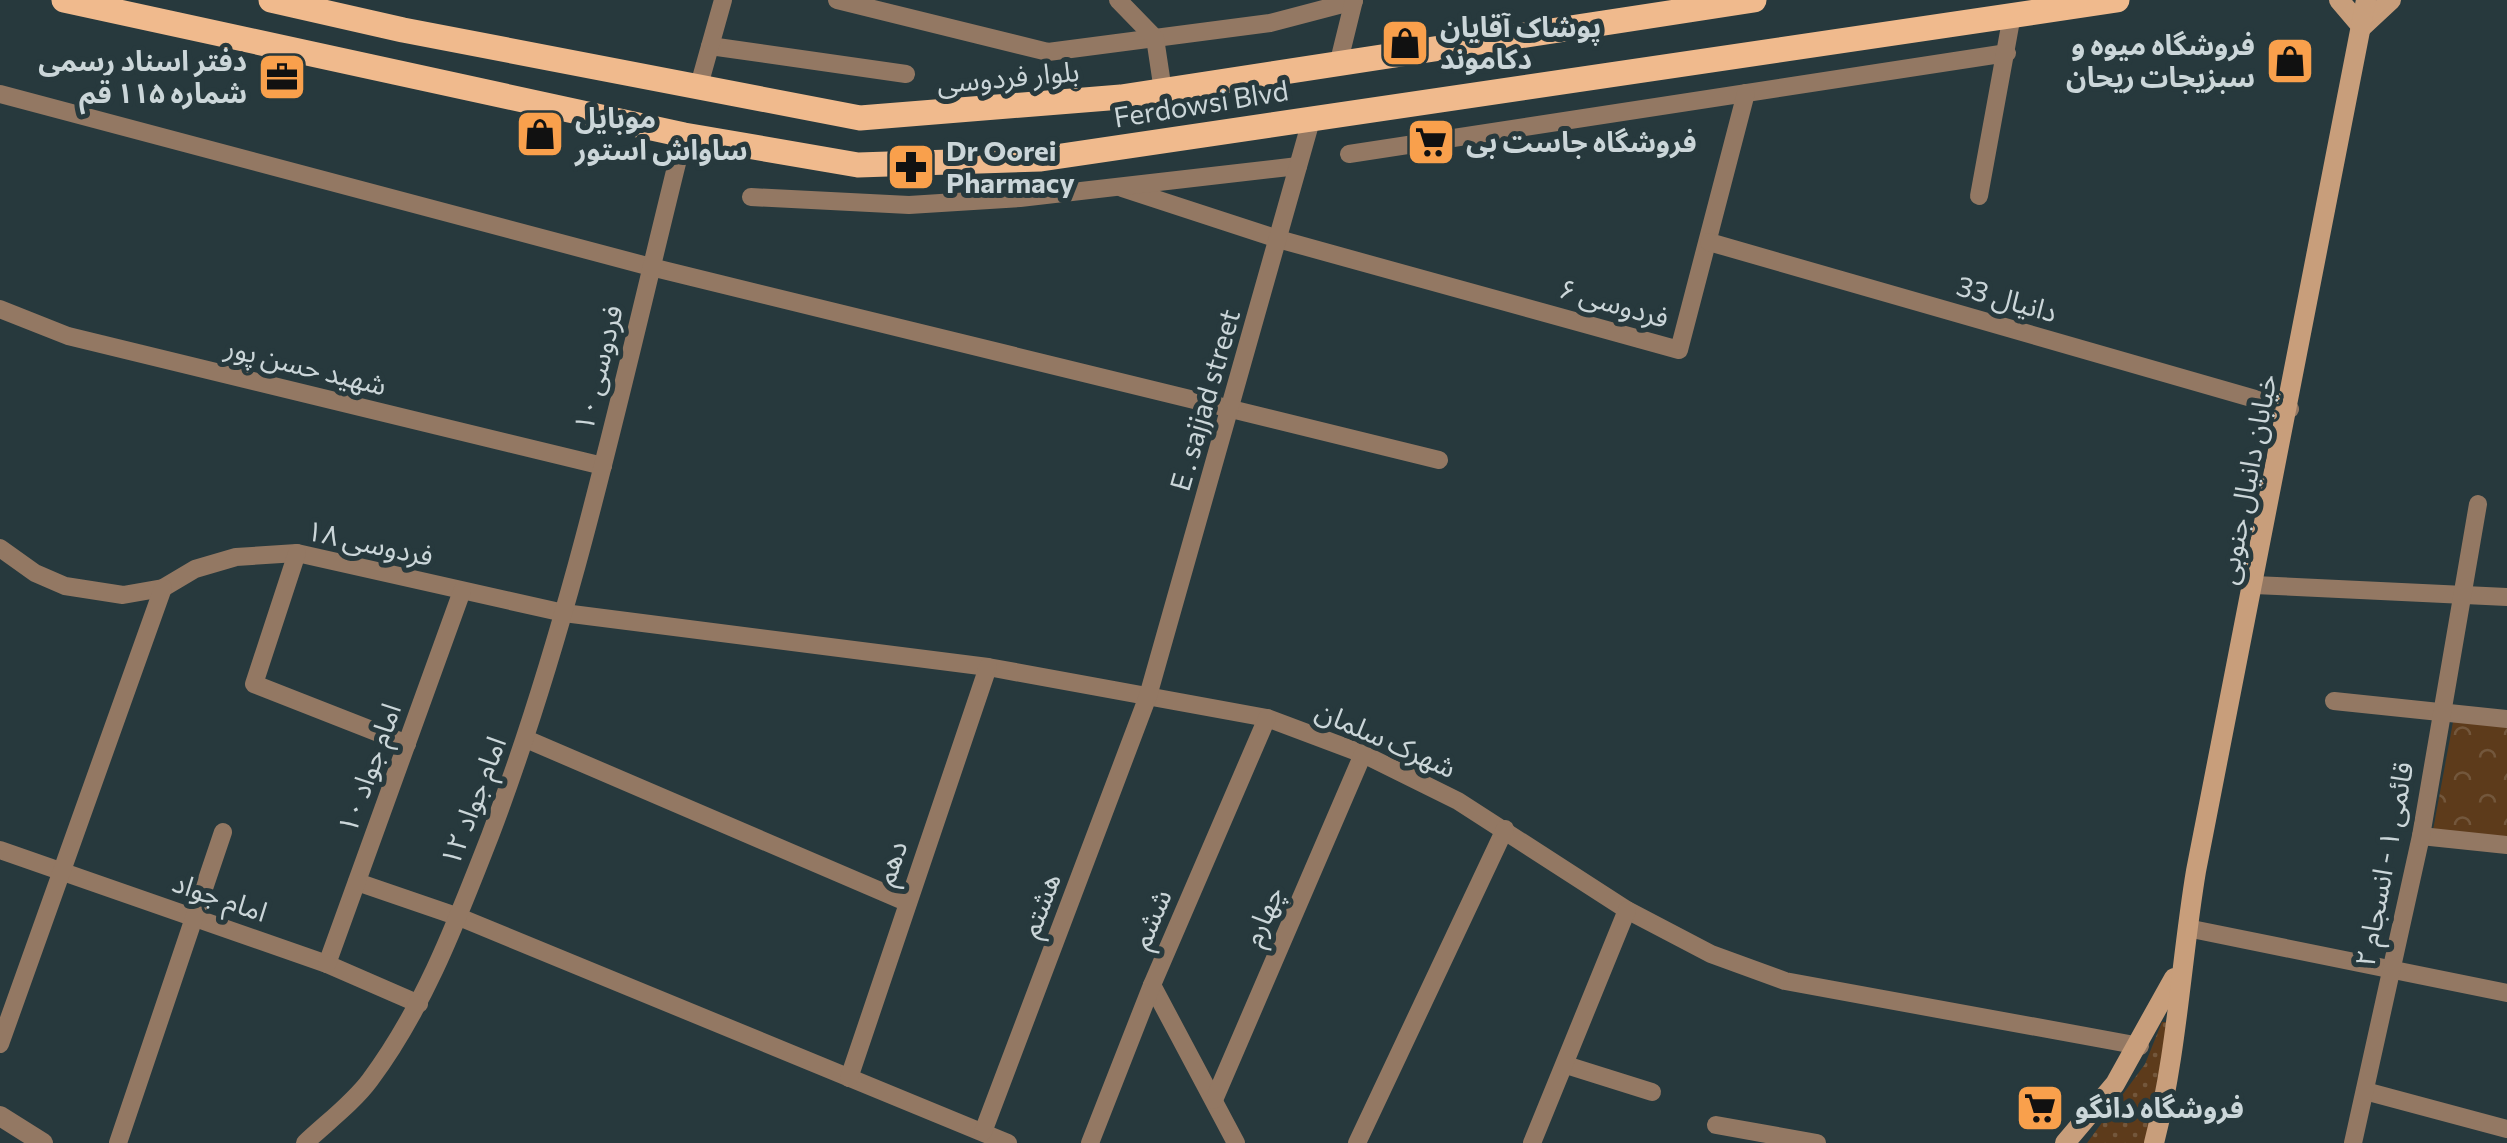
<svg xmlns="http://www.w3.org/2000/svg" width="2507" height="1143" viewBox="0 0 2507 1143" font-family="Commissioner,'Noto Sans Arabic',sans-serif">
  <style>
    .grass { fill: url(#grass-dots) }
    .park { fill: url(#park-crowns) }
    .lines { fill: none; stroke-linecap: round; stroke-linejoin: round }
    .minor { stroke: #937863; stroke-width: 18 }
    .tertiary { stroke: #937863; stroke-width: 20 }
    .secondary { stroke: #c89e7b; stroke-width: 20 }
    .primary { stroke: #f0ba8d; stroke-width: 25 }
    .labels { text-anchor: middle; stroke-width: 10; stroke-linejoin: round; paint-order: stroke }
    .poi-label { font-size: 28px; font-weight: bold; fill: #cbd6d9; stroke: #27393d; text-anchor: start }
    .street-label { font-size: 28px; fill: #cbd6d9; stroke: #27393d }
  </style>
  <defs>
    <pattern id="grass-dots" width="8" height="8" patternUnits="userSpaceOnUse" patternTransform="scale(2.5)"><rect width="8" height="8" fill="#5d3b1b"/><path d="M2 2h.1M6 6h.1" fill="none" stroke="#73573c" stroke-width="1.8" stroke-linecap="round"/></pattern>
    <pattern id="park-crowns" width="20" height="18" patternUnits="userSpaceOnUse" patternTransform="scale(2.5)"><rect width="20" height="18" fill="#5d3b1b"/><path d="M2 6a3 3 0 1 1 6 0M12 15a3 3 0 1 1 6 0" fill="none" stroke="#73573c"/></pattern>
  </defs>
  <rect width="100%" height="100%" fill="#27393d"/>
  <polygon class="grass" points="2162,1022 2169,1022 2145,1143 2087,1143 2145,1064"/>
  <polygon class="park" points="2453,722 2507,727 2507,837 2433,830"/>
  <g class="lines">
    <g class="minor">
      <polyline points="837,0 1048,52 1270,23 1354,1"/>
      <polyline points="1118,0 1155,38 1163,91"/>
      <polyline points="710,46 906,74"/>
      <polyline points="1338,65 1354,0"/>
      <polyline points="698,89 723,0"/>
      <polyline points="0,94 651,267 1439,460"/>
      <polyline points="1349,154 2007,53"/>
      <polyline points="1122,188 1278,239 1679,350 1746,93"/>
      <polyline points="1979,196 2012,15"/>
      <polyline points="751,197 909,205 1020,198 1298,166"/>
      <polyline points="1709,242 2290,409"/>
      <polyline points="0,309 68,336 603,466"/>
      <polyline points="0,548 35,573 65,586 123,595 163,588 195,569 236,557 297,553 564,613 988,667 1267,718 1363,754 1458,801 1627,910 1711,954 1785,981 2140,1046"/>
      <polyline points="297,553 254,684 407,744"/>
      <polyline points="2254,585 2507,597"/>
      <polyline points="2334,701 2507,719"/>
      <polyline points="526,739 906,902"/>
      <polyline points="2421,836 2507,845"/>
      <polyline points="0,850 327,964 419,1004"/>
      <polyline points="357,882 459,917 1008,1143"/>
      <polyline points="2187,928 2507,993"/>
      <polyline points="327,964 462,591"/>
      <polyline points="1152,985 1236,1143"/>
      <polyline points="0,1044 163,588"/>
      <polyline points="1566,1065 1652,1092"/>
      <polyline points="849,1078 988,667"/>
      <polyline points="2365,1091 2507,1129"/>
      <polyline points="1214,1100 1363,754"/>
      <polyline points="1716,1125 1817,1143"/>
      <polyline points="983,1132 1148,696 1312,117"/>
      <polyline points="118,1143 223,832"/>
      <path d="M305 1143C326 1123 353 1103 370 1080 425 1006 457 920 490 836 576 609 625 370 684 135"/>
      <polyline points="1090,1143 1152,985 1267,718"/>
      <polyline points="1357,1143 1505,829"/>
      <polyline points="1532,1143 1627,910"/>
      <polyline points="2353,1143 2421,836 2478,504"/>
    </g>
    <polyline class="tertiary" points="0,1116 43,1143"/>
    <g class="secondary">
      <polyline points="2339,0 2362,27 2391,0"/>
      <polyline points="2065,1143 2115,1084 2174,978"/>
      <path d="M2154 1143C2177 1054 2181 961 2196 871L2366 0"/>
    </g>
    <g class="primary">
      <polyline points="64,0 684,135 858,165 1041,159 2117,0"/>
      <polyline points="271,0 403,30 860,118 1121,97 1754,0"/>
    </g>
  </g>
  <defs>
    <g id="shop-square" transform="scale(2.5)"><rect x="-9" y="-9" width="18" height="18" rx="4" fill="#f9a04c" stroke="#27393d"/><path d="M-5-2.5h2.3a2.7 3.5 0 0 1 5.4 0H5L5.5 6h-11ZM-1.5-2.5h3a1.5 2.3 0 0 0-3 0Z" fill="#111"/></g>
    <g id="office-square" transform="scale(2.5)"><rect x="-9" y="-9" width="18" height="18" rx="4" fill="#f9a04c" stroke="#27393d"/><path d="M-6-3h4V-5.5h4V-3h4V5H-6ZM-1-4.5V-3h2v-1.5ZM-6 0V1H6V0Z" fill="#111"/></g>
    <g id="supermarket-square" transform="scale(2.5)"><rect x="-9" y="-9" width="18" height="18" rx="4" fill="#f9a04c" stroke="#27393d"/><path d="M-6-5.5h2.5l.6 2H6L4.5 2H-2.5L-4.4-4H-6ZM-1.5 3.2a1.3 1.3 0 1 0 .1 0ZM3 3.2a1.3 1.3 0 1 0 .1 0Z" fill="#111"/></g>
    <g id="pharmacy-square" transform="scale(2.5)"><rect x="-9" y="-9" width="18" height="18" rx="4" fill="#f9a04c" stroke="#27393d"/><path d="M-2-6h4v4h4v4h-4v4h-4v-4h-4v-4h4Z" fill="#111"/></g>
  </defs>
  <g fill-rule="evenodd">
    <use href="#shop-square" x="1405" y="43"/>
    <use href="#shop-square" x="2290" y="61"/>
    <use href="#office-square" x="282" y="77"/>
    <use href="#shop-square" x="540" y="134"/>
    <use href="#supermarket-square" x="1431" y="142"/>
    <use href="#pharmacy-square" x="911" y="167"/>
    <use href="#supermarket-square" x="2040" y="1108"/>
  </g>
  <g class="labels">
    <g class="poi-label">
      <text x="1440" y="37">پوشاک آقایان<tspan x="1440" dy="32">دکاموند</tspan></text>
      <text x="2255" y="55" text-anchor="end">فروشگاه میوه و<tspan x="2255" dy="32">سبزیجات ریحان</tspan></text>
      <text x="247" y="71" text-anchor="end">دفتر اسناد رسمی<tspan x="247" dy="32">شماره ۱۱۵ قم</tspan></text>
      <text x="575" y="128">موبایل<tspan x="575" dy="32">ساواش استور</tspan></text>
      <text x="1466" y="152">فروشگاه جاست بی</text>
      <text x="946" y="161">Dr Oorei<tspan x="946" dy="32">Pharmacy</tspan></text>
      <text x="2075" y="1118">فروشگاه دانگو</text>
    </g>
    <g class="street-label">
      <text transform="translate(1008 77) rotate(-5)" y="10">بلوار فردوسی</text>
      <text transform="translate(1201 104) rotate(-9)" y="10">Ferdowsi Blvd</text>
      <text transform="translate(2007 299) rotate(16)" y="10">دانیال 33</text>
      <text transform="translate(1614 303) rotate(16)" y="10">فردوسی ۶</text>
      <text transform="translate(306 366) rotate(14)" y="10">شهید حسن پور</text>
      <text transform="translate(598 368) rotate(-76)" y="10">فردوسی ۱۰</text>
      <text transform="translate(1205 400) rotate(-74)" y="10">E . sajjad street</text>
      <text transform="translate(2247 479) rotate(-79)" y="10">خیابان دانیال جنوبی</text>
      <text transform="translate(370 543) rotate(12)" y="10">فردوسی ۱۸</text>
      <text transform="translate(1386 739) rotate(24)" y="10">شهرک سلمان</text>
      <text transform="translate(369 768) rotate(-70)" y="10">امام جواد ۱۰</text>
      <text transform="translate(473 801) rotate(-69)" y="10">امام جواد ۱۲</text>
      <text transform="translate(891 863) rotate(-71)" y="10">دهم</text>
      <text transform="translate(2384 864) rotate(-79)" y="10">قائمی ۱ - انسجام ۲</text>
      <text transform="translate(220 897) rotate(19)" y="10">امام جواد</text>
      <text transform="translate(1040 905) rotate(-69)" y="10">هشتم</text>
      <text transform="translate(1263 916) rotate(-67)" y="10">چهارم</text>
      <text transform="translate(1151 919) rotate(-67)" y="10">ششم</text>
    </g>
  </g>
</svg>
